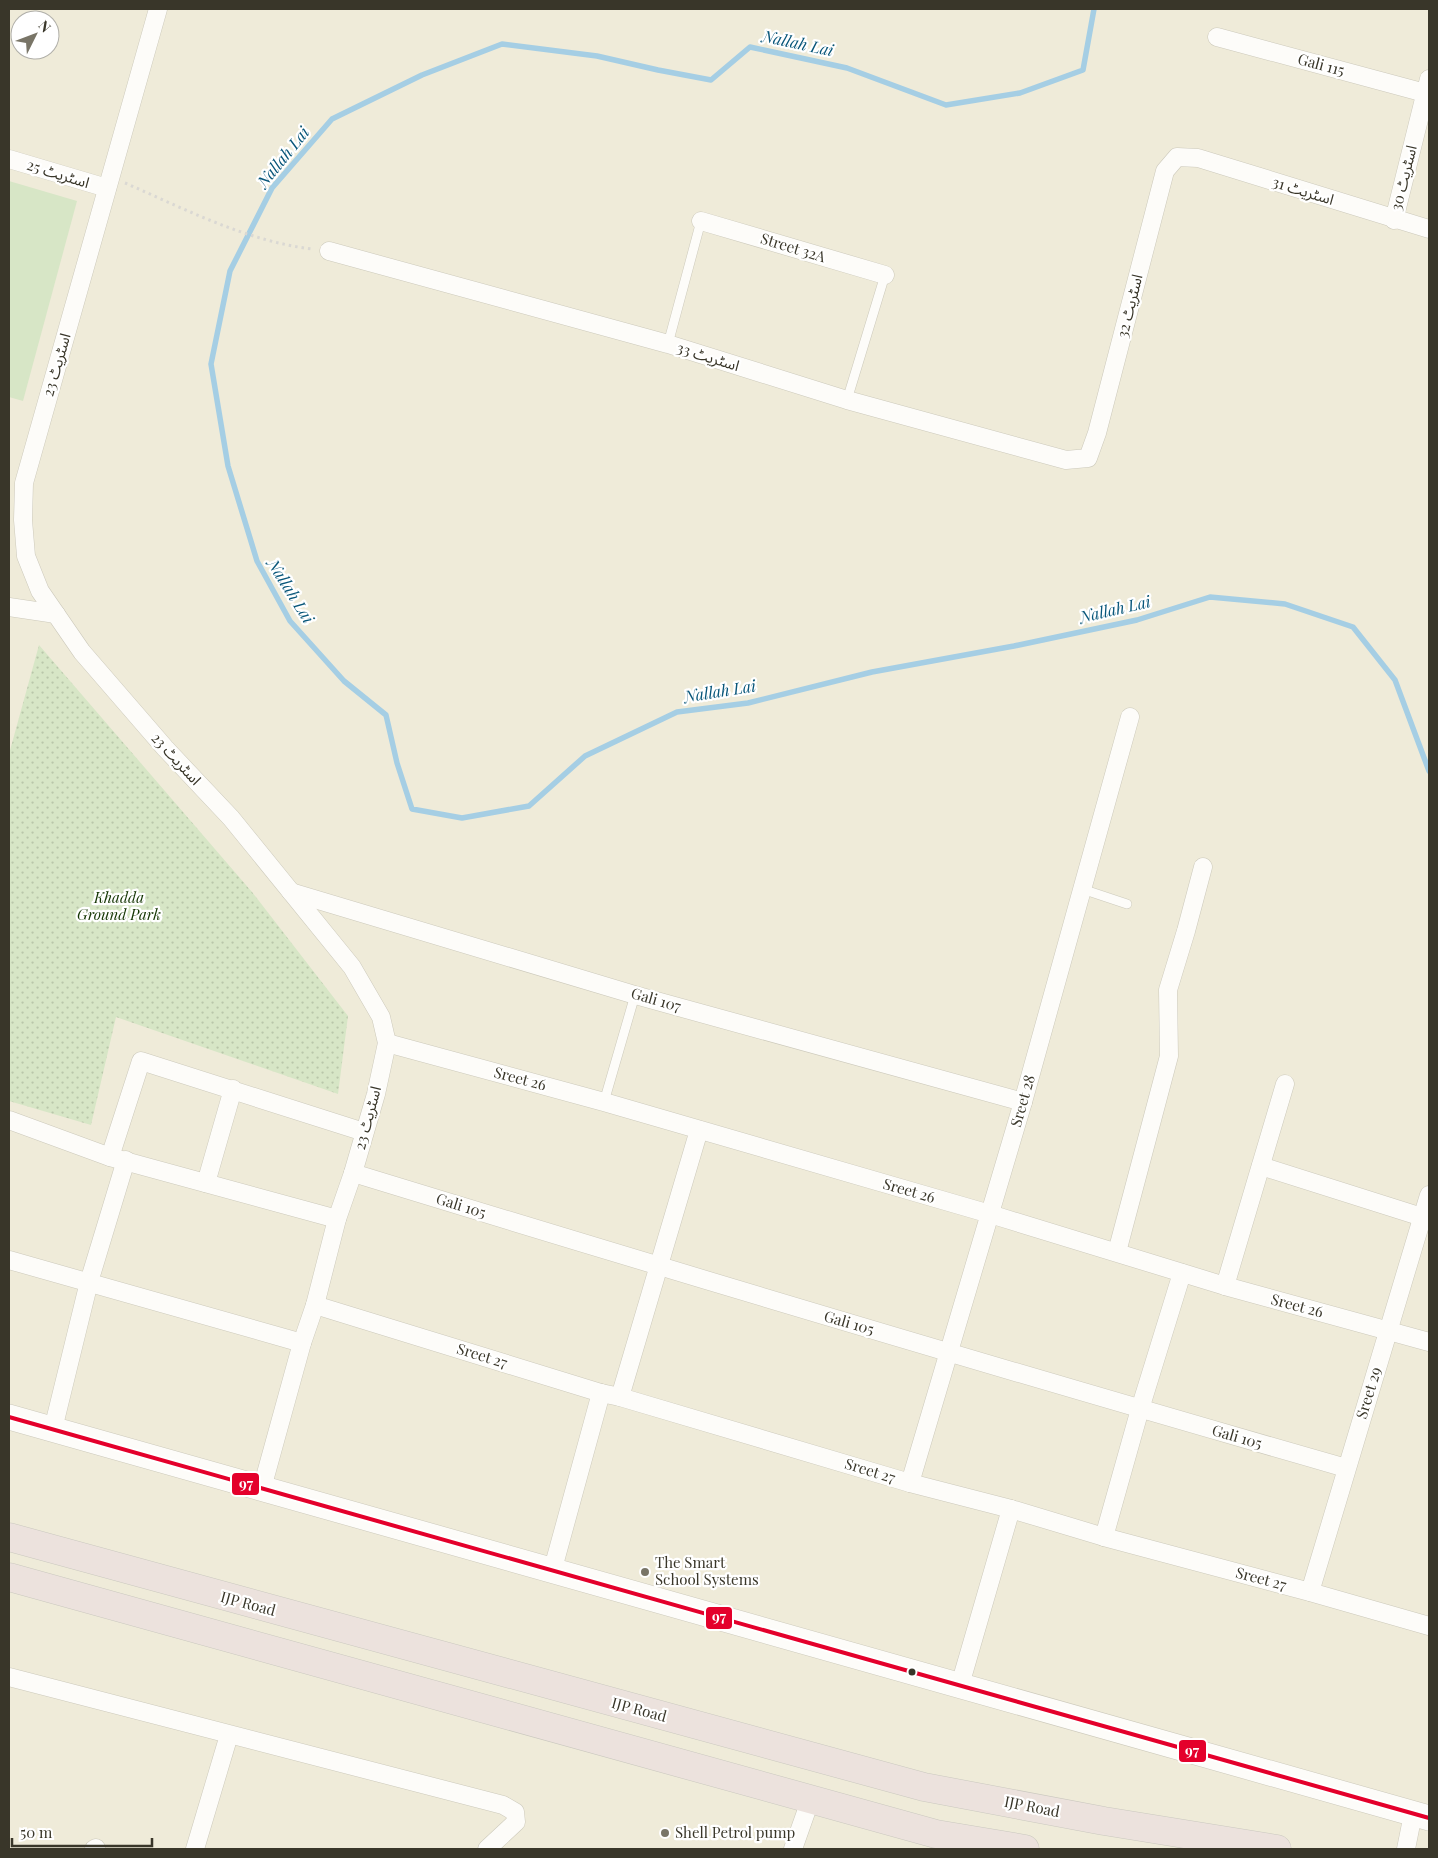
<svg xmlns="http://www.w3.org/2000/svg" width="1438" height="1858" viewBox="0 0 1438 1858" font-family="'Playfair Display','Noto Sans Arabic',serif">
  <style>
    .grass { fill: #d7e6c6 }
    .park { fill: url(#park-dots) }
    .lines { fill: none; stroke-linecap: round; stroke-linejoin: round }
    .stream { stroke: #a5cee4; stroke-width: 5.5 }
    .lane-casing { stroke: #ccc9bb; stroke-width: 10 }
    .street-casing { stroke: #ccc9bb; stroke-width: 19 }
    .secondary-casing { stroke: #ccc9bb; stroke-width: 26 }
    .highway-casing { stroke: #cac8bf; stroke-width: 29 }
    .path { stroke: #dad8d3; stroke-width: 3; stroke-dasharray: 2.5 4; stroke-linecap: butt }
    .lane { stroke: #fdfcf9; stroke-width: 9 }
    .street { stroke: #fdfcf9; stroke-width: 18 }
    .secondary { stroke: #fdfcf9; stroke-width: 25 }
    .highway { stroke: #ece2dd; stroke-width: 28 }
    .bus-1-casing { stroke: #fff; stroke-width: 8 }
    .bus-1 { stroke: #e4002b; stroke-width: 4 }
    .poi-dot { fill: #797567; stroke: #fff; stroke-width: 2 }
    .bus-dot { fill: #393629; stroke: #fff; stroke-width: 2 }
    .labels { text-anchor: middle; stroke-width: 4.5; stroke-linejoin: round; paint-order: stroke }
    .street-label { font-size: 15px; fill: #393629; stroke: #fff }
    .park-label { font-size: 15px; font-style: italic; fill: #123400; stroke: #fff }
    .poi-label { font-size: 15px; fill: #393629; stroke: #fff; text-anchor: start }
    .water-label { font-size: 16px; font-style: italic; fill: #08567a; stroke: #fff }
    .line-badge { stroke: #fff; stroke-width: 2 }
    .badge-label { font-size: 14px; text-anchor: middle; font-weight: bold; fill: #fff }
  </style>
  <defs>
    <pattern id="park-dots" width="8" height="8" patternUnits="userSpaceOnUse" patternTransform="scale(1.25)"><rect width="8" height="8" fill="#d7e6c6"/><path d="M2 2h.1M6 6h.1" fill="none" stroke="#b9c6aa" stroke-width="1.8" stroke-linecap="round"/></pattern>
  </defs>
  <rect width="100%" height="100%" fill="#efebd9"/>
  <polygon class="grass" points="9,181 77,201 23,401 9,397"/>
  <polygon class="park" points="39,645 252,892 348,1016 338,1094 116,1017 91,1125 9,1101 9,754"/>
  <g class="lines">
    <polyline class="stream" points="1094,9 1083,70 1020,93 946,105 847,68 750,47 711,80 658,70 597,56 502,44 422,75 332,119 272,188 230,271 211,364 228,466 257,561 290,621 344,681 386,715 397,763 412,809 462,818 529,806 585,756 677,712 748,703 872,672 1014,646 1137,620 1210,597 1285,604 1353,627 1395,680 1429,771"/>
    <g class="lane-casing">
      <g id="lane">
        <polyline points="668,344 701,221"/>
        <polyline points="847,400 885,275"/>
        <polyline points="1082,889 1127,904"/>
        <polyline points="604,1102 635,995"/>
      </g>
    </g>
    <g class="street-casing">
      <g id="street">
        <polyline points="158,9 24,483 23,520 26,556 40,591 82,652 165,748 231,818 352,967 381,1017 387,1043 376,1094 353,1173 337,1219 315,1305 302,1343 262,1488"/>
        <polyline points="1217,37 1425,93"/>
        <polyline points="9,159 107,188"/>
        <polyline points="1394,220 1429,79"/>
        <polyline points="701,221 885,275"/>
        <polyline points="329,251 668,344 847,400 1066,460 1088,458 1097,433 1165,171 1177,157 1198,158 1429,229"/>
        <polyline points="9,607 56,614"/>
        <polyline points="291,892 635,995 1023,1102"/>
        <polyline points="387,1043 604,1102 990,1214 1225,1286 1429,1342"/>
        <polyline points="9,1120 110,1157 337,1219"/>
        <polyline points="110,1157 141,1061 364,1132"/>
        <polyline points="1261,1166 1422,1217"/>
        <path d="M353 1173C683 1274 1014 1373 1346 1468"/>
        <polyline points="206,1183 233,1089"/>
        <polyline points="1117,1252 1169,1056 1168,990 1186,931 1203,867"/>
        <polyline points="9,1260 302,1343"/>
        <polyline points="1225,1286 1285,1084"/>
        <polyline points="315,1305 601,1393 620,1397 910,1483 1011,1509 1104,1537 1310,1592 1429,1626"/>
        <polyline points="620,1397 699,1130"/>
        <polyline points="53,1429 89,1282 126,1160"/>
        <polyline points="910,1483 1023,1102 1130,717"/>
        <polyline points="1104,1537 1140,1409 1182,1273"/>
        <polyline points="552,1572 601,1393"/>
        <polyline points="1310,1592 1429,1195"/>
        <polyline points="9,1677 503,1805 515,1812 516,1822 487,1849"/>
        <polyline points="960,1685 1011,1509"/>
        <polyline points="94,1849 96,1848"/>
        <polyline points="195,1849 229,1735"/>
        <polyline points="793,1849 811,1798"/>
        <polyline points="1406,1849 1413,1814"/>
      </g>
    </g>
    <g class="secondary-casing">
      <polyline id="secondary" points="9,1417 1429,1818"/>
    </g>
    <g class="highway-casing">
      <g id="highway">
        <polyline points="9,1537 924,1787 1104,1821 1277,1849"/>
        <polyline points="9,1577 936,1834 1025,1849"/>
      </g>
    </g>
    <path class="path" d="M125 183C185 209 246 241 312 249"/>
    <use href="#lane" class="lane"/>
    <use href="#street" class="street"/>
    <use href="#secondary" class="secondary"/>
    <use href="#highway" class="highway"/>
    <g class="bus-1-casing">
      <polyline id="bus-1" points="9,1417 1429,1818"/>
    </g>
    <use href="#bus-1" class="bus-1"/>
  </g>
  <g class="poi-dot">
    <circle cx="645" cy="1572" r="5"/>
    <circle cx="665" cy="1833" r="5"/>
  </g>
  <circle class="bus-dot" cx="912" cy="1672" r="4.5"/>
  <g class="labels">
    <g class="street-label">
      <text transform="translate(1321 65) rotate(15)" y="5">Gali 115</text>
      <text transform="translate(58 174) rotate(17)" y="5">اسٹریٹ 25</text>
      <text transform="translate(1404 178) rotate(-76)" y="5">اسٹریٹ 30</text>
      <text transform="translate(1303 191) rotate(17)" y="5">اسٹریٹ 31</text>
      <text transform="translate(793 248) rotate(17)" y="5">Street 32A</text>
      <text transform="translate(1130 306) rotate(-76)" y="5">اسٹریٹ 32</text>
      <text transform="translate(708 357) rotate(17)" y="5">اسٹریٹ 33</text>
      <text transform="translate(57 365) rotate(-74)" y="5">اسٹریٹ 23</text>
      <text transform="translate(176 759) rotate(47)" y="5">اسٹریٹ 23</text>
      <text transform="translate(656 1000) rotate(16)" y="5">Gali 107</text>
      <text transform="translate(520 1079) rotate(15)" y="5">Sreet 26</text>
      <text transform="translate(1023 1101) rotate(-74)" y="5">Sreet 28</text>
      <text transform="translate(368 1118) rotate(-75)" y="5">اسٹریٹ 23</text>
      <text transform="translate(909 1191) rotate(16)" y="5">Sreet 26</text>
      <text transform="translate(461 1206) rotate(17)" y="5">Gali 105</text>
      <text transform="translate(1297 1306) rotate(15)" y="5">Sreet 26</text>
      <text transform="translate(849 1323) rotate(16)" y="5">Gali 105</text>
      <text transform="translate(482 1356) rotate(17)" y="5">Sreet 27</text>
      <text transform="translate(1369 1393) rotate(-73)" y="5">Sreet 29</text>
      <text transform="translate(1237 1437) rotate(16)" y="5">Gali 105</text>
      <text transform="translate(870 1471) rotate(17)" y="5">Sreet 27</text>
      <text transform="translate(1261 1579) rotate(15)" y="5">Sreet 27</text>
      <text transform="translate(248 1604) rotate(15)" y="5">IJP Road</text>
      <text transform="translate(639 1710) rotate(15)" y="5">IJP Road</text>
      <text transform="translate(1032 1807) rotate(11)" y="5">IJP Road</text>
    </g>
    <g class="park-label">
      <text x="119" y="903">Khadda<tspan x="119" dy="17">Ground Park</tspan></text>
    </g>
    <g class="poi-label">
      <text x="655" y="1568">The Smart<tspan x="655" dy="17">School Systems</tspan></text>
      <text x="675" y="1838">Shell Petrol pump</text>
    </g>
    <g class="water-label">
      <text transform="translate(798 43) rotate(12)" y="6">Nallah Lai</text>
      <text transform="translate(283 157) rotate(-51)" y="6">Nallah Lai</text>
      <text transform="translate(291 591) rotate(58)" y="6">Nallah Lai</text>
      <text transform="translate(1115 609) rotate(-13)" y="6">Nallah Lai</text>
      <text transform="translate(720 691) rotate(-9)" y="6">Nallah Lai</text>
    </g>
  </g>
  <g class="line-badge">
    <rect x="231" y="1472" width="29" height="24" rx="5" fill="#e4002b"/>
    <rect x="705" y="1606" width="28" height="24" rx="5" fill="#e4002b"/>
    <rect x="1178" y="1739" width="29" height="24" rx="5" fill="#e4002b"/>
  </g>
  <g class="badge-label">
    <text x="246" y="1489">97</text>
    <text x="719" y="1622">97</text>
    <text x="1192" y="1756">97</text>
  </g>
  <rect width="1438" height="1858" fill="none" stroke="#393629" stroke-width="20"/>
  <g transform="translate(35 35) rotate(48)"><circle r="24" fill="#ffffff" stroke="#b0afa9"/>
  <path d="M0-4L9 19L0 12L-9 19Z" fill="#797567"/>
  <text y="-8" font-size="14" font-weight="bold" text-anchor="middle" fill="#393629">N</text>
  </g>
  <path d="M12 1838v8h140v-8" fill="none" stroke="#393629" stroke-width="2.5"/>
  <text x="20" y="1838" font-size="15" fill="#393629" stroke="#ffffff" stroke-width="4" paint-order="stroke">50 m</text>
</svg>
